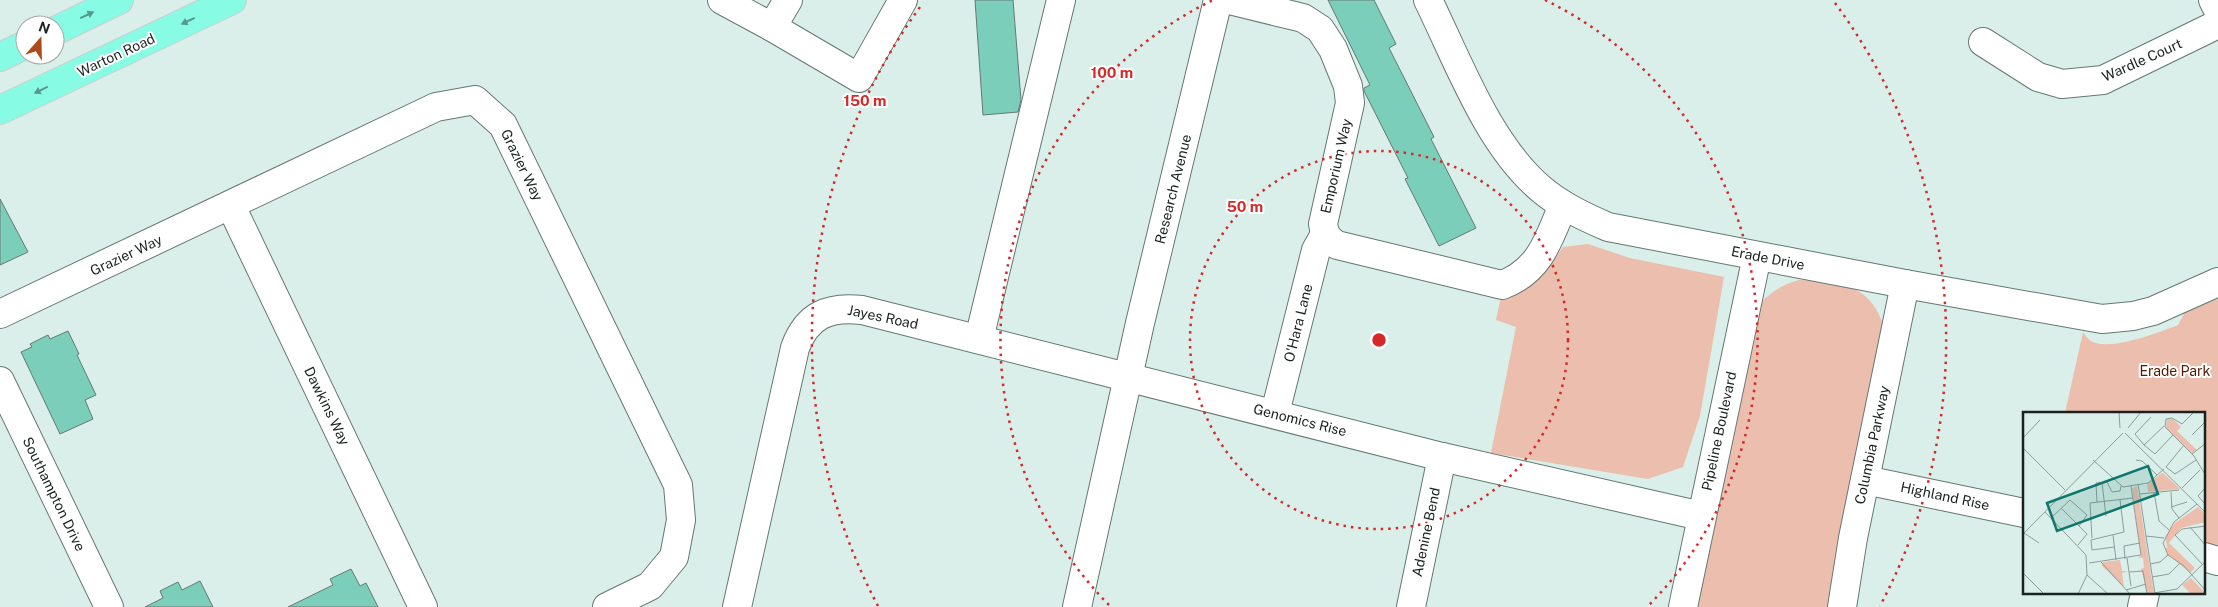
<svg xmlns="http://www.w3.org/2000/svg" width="2218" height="607" viewBox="0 0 2218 607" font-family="'Public Sans',sans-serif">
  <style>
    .green { fill: #ecbeae }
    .building { fill: #7bcfba; stroke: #667873 }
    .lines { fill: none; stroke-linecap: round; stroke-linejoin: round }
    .minor-casing { stroke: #657872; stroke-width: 30 }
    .major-casing { stroke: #cdcece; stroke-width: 30 }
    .minor { stroke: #fff; stroke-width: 28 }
    .major { stroke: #88fbe5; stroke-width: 28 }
    .oneway { fill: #56998c }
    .ring { fill: none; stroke: #d62828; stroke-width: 2.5; stroke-dasharray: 2.5 5 }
    .labels { text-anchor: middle; stroke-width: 4; stroke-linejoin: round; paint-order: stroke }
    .street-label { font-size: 14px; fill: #1a2220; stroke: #fff }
    .park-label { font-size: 14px; fill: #541900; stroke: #fff }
    .inset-river { fill: none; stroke: #fcb89e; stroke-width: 2.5 }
    .inset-road { fill: none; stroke: #8d9d99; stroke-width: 1 }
    .view { fill: #0f766e; fill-opacity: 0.15; stroke: #0f766e; stroke-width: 2.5 }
    .inset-edge { fill: none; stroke: #1a2220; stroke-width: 2.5 }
    .centre { fill: #d62828; stroke: #fff; stroke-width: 2.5 }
    .ring-label { font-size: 15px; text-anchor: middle; font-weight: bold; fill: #d62828; stroke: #fff; stroke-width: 4; stroke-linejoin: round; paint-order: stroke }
  </style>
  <rect width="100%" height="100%" fill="#daefe9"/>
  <g class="green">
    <polygon points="1588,244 1630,258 1724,277 1700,416 1683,467 1648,479 1491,453 1516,327 1496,320 1501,296 1542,277 1563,247"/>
    <path d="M1799 280C1838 282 1869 283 1883 324L1831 607H1695L1761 302C1773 291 1783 284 1799 280Z"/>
    <path d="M2218 299V548L2204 544V413H2065L2083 332C2085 335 2088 339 2091 341 2109 352 2160 332 2178 325L2185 312Z"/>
  </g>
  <g class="building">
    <polygon points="975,0 1013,0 1021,100 1018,112 983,115"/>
    <polygon points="1328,0 1374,0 1396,44 1389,48 1434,137 1431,139 1476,228 1439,246 1405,179 1408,178 1364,91 1364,88 1370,85"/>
    <polygon points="0,199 28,252 0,265"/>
    <polygon points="68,331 79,354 77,355 96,395 85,400 93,419 60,434 21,352 32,347 30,344 48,335 50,339"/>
    <polygon points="351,569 360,586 366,583 378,607 288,607 333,585 330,579"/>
    <polygon points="200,581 213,607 145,607 163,598 160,591 178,582 182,590"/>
  </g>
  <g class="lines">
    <g class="minor-casing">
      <g id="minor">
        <polyline points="722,0 772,27 859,78 903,0"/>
        <path d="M1229 0 1303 18 1320 29 1333 49 1348 86 1350 103 1323 224C1325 235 1327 239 1337 245L1502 285C1540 271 1549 239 1563 205"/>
        <path d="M1428 0C1459 63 1488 144 1541 189 1561 206 1585 217 1608 227L1905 284 2102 319 2133 316 2153 311 2218 282"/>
        <polyline points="2213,0 2218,10"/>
        <polyline points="772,27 788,0"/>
        <polyline points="1983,42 2038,77 2062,84 2103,80 2218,24"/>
        <polyline points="231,206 423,607"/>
        <polyline points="0,314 436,107 475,100 503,125 678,485 681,520 674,557 650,586 607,607"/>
        <polyline points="979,339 1061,0"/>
        <polyline points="0,381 109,607"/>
        <polyline points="1275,413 1316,250 1325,234"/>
        <polyline points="1865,480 2024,513"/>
        <polyline points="2204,557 2218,561"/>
        <path d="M737 607 795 348C807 315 829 306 862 310L1442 457 1701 516"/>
        <polyline points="1077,607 1140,323 1218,0"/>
        <polyline points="1411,607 1442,457"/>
        <polyline points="1683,607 1757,256"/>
        <polyline points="1842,607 1853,538 1905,284"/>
        <polyline points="2142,607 2145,593"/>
      </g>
    </g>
    <g class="major-casing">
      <g id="major">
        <polyline points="55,31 119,0"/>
        <polyline points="0,57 25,45"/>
        <polyline points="0,110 232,0"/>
      </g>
    </g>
    <use href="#minor" class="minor"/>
    <use href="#major" class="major"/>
  </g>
  <defs><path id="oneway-solid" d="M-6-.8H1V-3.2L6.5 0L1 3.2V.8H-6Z" transform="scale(1.25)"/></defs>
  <g class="oneway">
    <use href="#oneway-solid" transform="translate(87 15) rotate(-25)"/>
    <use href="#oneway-solid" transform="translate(188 21) rotate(155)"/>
    <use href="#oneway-solid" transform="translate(41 90) rotate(154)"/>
  </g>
  <g class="ring">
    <circle cx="1379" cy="340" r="189"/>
    <path d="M1109 605A378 378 0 0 1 1213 0M1545 0A378 378 0 0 1 1649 605"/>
    <path d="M878 606A567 567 0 0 1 923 3M1835 3A567 567 0 0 1 1880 606"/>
  </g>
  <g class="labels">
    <g class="street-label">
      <text transform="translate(116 55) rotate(-25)" y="5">Warton Road</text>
      <text transform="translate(2142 60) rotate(-24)" y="5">Wardle Court</text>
      <text transform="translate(522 165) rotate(64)" y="5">Grazier Way</text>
      <text transform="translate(1336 166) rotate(-77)" y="5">Emporium Way</text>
      <text transform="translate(1173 189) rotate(-76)" y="5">Research Avenue</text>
      <text transform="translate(126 255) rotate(-25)" y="5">Grazier Way</text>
      <text transform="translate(1768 258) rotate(11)" y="5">Erade Drive</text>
      <text transform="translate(883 317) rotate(12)" y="5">Jayes Road</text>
      <text transform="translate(1298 323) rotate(-76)" y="5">O'Hara Lane</text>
      <text transform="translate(327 406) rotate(64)" y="5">Dawkins Way</text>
      <text transform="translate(1300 420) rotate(14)" y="5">Genomics Rise</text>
      <text transform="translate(1719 431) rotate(-78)" y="5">Pipeline Boulevard</text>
      <text transform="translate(1872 445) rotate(-78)" y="5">Columbia Parkway</text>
      <text transform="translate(54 494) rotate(64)" y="5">Southampton Drive</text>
      <text transform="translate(1945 496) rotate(12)" y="5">Highland Rise</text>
      <text transform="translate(1426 532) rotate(-78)" y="5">Adenine Bend</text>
    </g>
    <g class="park-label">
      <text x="2175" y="376">Erade Park</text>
    </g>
  </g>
  <g transform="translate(2023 412)">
    <rect width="182" height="182" fill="#daefe9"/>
    <path d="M144 7H150L158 15 154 19 174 38 169 41 143 16ZM139 61H140L157 77 125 80 124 72ZM114 74 131 182H125L118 157 121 156 120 146H115L118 144 109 76ZM175 95 182 102V110L158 116 146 131 172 156 167 161 146 143 142 125 152 111ZM97 148 99 159H105L99 161 101 175 79 154 80 150ZM168 166 182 181V182H168L159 173Z" fill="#ecbeae"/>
    <path class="inset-river" d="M146 123 154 112 161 111M144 136 146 142 154 146"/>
    <path class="inset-road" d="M96 0 97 16M143 7 142 15 171 44 183 64M143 7 149 6 159 12 171 0M141 14 121 33 132 42 150 23M105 16 118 0M102 21 183 101M169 23 183 9M0 26 17 8M121 33 112 22 128 5M161 33 143 55 152 62 173 48M0 36 42 78M169 42 183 31M70 48 100 75 125 71 141 57M113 48 119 49 134 63M79 71 83 104M115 72 132 182M183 75 175 84 183 93M159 76 177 58M131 80 136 109 146 118M148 80 149 97 156 106M117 82 156 78M74 90 73 71 84 70 89 80 97 79 98 74M174 92 151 110 140 131 145 143 161 154 183 179M148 95 164 90M38 96 64 122 55 133M22 100 63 143 64 163 55 182M28 106 47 88 64 103 56 114M167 115 183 134M1 121 16 131M0 122 100 21M90 123 93 148M123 124 141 126M69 126 67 91 110 86M91 135 69 138 68 128 101 120 97 88M104 146 108 174M102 147 101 134 117 131M78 150 107 182M66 151 118 143 108 74M127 152 137 150 145 143M179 152 152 123 159 117 183 114M106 160 120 159 124 182M0 161 21 182M64 163 85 182M129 165 146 162 157 151M103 178 123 172M131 181 154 177 183 149"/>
    <path class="view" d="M125 54 135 82 34 119 24 91Z"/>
    <rect width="182" height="182" class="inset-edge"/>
  </g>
  <circle cx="1379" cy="340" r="8" class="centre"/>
  <g class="ring-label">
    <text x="1112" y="78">100 m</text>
    <text x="865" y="106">150 m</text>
    <text x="1245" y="212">50 m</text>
  </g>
  <g transform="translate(40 40) rotate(20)"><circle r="24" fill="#ffffff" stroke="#a3a7a6"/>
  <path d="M0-4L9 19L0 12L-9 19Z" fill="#ae491c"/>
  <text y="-8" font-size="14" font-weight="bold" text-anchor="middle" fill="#1a2220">N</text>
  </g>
</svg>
